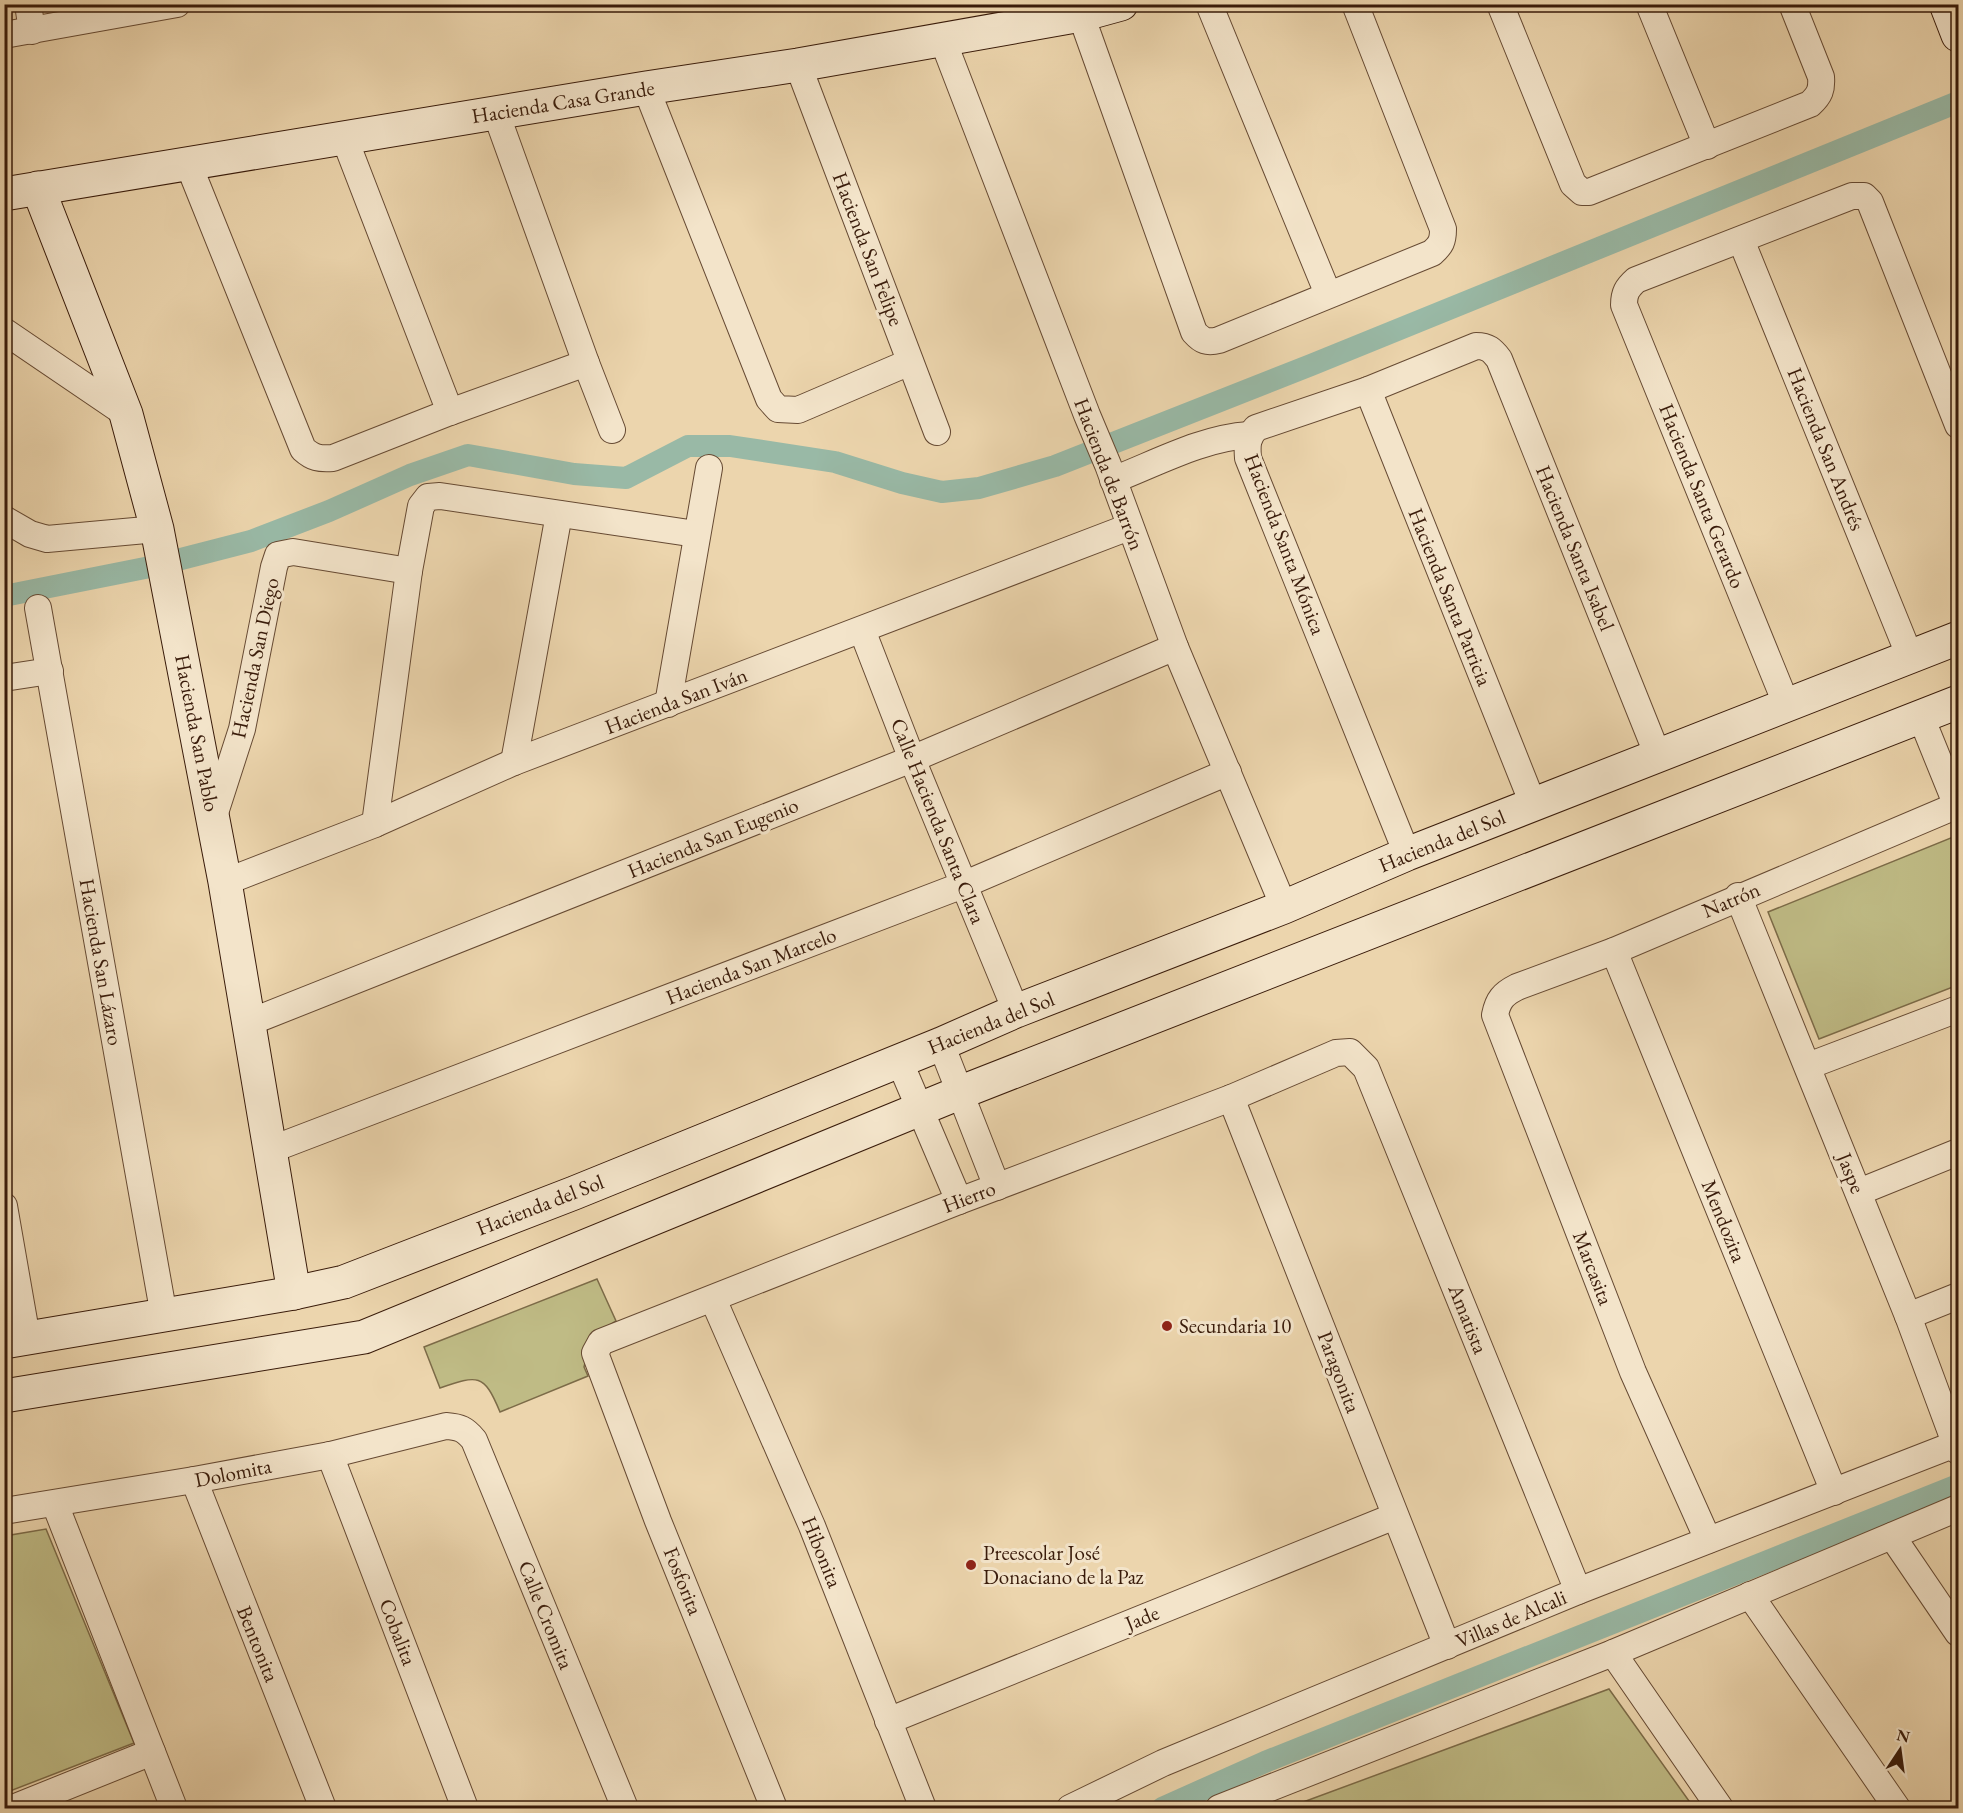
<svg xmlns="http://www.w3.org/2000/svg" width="1963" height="1813" viewBox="0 0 1963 1813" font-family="'EB Garamond',serif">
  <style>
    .green { fill: #bfbb85; stroke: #7c6b48; stroke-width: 1.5 }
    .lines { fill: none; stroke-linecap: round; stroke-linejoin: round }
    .canal { stroke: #99b9a6; stroke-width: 22 }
    .street-casing { stroke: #664a33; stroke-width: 28 }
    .secondary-casing { stroke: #391b0a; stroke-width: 35 }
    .street { stroke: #f3e4ca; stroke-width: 26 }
    .secondary { stroke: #f3e4ca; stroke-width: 33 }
    .poi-dot { fill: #8f2418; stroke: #f3e4ca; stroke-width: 2 }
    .labels { text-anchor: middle; stroke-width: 6; stroke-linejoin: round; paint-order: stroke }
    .street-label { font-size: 21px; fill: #391b0a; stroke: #f3e4ca }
    .poi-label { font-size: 21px; fill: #391b0a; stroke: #f3e4ca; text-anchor: start }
  </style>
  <rect width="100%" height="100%" fill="#ecd5ad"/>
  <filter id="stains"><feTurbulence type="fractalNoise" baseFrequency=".00333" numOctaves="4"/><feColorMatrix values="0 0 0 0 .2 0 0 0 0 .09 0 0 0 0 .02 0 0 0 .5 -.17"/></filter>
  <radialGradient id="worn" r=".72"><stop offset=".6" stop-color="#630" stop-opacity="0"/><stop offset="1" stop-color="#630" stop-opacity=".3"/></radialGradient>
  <g class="green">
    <polygon points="1958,835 1958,985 1819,1039 1768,912"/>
    <path d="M597 1279 616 1321 600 1331 587 1355 584 1367 588 1376 500 1412C484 1373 478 1375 440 1388L424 1347Z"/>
    <polygon points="46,1529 134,1743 5,1793 5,1536"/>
    <polygon points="1609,1689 1694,1808 1287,1808"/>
  </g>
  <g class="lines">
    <g class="canal">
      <polyline points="4,596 150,567 251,541 329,511 410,475 468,455 574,474 626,478 688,446 730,446 835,462 902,483 942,492 979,488 1055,466 1311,365 1958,102"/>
      <polyline points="1162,1808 1265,1762 1958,1485"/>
    </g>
    <g class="street-casing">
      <g id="street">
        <polyline points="28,4 32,31"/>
        <path d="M1081 4V15L1194 332C1202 341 1207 343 1219 340L1432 253C1441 245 1443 241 1443 229L1355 4"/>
        <polyline points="1209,4 1328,294"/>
        <path d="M1500 4 1573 184 1582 192H1589L1810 104C1820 95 1822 89 1821 77L1792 4"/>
        <polyline points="1649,4 1707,146"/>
        <polyline points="4,35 177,4"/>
        <polyline points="942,38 1087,415 1108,465 1175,647 1284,907"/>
        <polyline points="798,65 937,432"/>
        <polyline points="646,88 769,399 778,409 798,410 910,362"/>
        <polyline points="496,113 586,363 612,430"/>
        <polyline points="344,137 450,412"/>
        <path d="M188 163 303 449C313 458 319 459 333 458L450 412 586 363"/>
        <polyline points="1741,240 1910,657"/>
        <polyline points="4,331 126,414"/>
        <polyline points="1368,390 1533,804"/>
        <path d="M1113 480C1157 463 1202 438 1249 435"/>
        <polyline points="4,519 30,534 47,539 157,529"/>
        <polyline points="38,608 164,1316"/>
        <polyline points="862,630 912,759 1016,1011"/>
        <polyline points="4,678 50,671"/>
        <polyline points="668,704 709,468"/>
        <path d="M1787 706 1624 305C1624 293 1627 288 1636 280L1852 196H1864L1870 202 1958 425"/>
        <polyline points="1921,717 1957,806"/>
        <polyline points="514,762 559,514"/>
        <polyline points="213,819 242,729 274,567 278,555 293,552 409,571"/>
        <polyline points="375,824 409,571 421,506 428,497 440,496 696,534"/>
        <path d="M1407 854 1248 458C1247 445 1247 438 1256 428L1368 390 1476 346C1488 346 1492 350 1499 359L1658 756"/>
        <polyline points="225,882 375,824 514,762 1129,527"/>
        <polyline points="1738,896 1908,1316 1958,1451"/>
        <polyline points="1614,951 1834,1492"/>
        <polyline points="248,1023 912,759 1175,647"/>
        <polyline points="941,1044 997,1187"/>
        <polyline points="899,1060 959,1201"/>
        <polyline points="1808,1066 1958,1009"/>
        <polyline points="1231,1098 1447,1646"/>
        <polyline points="270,1150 963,885 1228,772"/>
        <polyline points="1859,1192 1958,1152"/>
        <polyline points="4,1206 27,1338"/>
        <polyline points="713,1299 812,1526 923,1808"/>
        <polyline points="1908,1316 1958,1296"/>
        <polyline points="330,1455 465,1808"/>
        <polyline points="194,1480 323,1808"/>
        <polyline points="55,1504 174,1808"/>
        <path d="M4 1511 194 1480 330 1455 446 1426C460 1427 465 1429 474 1440L625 1808"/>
        <polyline points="1892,1536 1958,1633"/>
        <path d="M1708 1540 1633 1372 1495 1015C1498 1000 1503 994 1517 987L1614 951 1958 805"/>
        <polyline points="1750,1595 1897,1808"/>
        <polyline points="1613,1653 1720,1808"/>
        <polyline points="888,1721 1395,1516"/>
        <polyline points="13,1808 152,1752"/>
        <polyline points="774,1808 658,1521 595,1353 601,1342 959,1201 1231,1098 1336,1053 1350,1052 1366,1068 1578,1591"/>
        <polyline points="1070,1808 1163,1763 1578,1591 1958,1443"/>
        <polyline points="1219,1808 1613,1653 1958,1508"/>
      </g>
    </g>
    <g class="secondary-casing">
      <g id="secondary">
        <polyline points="1946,4 1958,35"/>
        <polyline points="38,188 126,414 157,529 225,882 294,1293"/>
        <polyline points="4,194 646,88 798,65 1081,15 1121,4"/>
        <polyline points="4,1342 294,1293 344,1282 574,1193 941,1044 1016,1011 1284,907 1407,854 1958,638"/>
        <polyline points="4,1396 364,1337 959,1093 1958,702"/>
      </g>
    </g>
    <use href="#street" class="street"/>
    <use href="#secondary" class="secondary"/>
  </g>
  <g class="poi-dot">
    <circle cx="1167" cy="1326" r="6"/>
    <circle cx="971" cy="1565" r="6"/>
  </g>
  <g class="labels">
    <g class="street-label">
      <text transform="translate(563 102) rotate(-9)" y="7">Hacienda Casa Grande</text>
      <text transform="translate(868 249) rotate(69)" y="7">Hacienda San Felipe</text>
      <text transform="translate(1826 449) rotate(68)" y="7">Hacienda San Andrés</text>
      <text transform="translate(1109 474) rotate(69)" y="7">Hacienda de Barrón</text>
      <text transform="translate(1702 496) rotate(68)" y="7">Hacienda Santa Gerardo</text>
      <text transform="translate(1285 544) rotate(69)" y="7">Hacienda Santa Mónica</text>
      <text transform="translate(1575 548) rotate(68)" y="7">Hacienda Santa Isabel</text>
      <text transform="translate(1450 597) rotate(68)" y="7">Hacienda Santa Patricia</text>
      <text transform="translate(255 658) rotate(-78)" y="7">Hacienda San Diego</text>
      <text transform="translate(676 701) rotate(-21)" y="7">Hacienda San Iván</text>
      <text transform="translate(197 733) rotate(79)" y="7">Hacienda San Pablo</text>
      <text transform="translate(938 821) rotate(68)" y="7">Calle Hacienda Santa Clara</text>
      <text transform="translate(713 838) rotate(-22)" y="7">Hacienda San Eugenio</text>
      <text transform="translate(1442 841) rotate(-22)" y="7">Hacienda del Sol</text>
      <text transform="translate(1731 900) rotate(-23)" y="7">Natrón</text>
      <text transform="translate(101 962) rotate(80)" y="7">Hacienda San Lázaro</text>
      <text transform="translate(751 966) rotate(-21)" y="7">Hacienda San Marcelo</text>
      <text transform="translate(991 1023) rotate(-22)" y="7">Hacienda del Sol</text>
      <text transform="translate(1851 1173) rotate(68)" y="7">Jaspe</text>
      <text transform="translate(969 1197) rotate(-21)" y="7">Hierro</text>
      <text transform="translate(540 1205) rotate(-21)" y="7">Hacienda del Sol</text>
      <text transform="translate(1724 1221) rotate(68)" y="7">Mendozita</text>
      <text transform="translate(1593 1268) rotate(69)" y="7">Marcasita</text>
      <text transform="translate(1468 1319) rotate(68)" y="7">Amatista</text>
      <text transform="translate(1339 1372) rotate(69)" y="7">Paragonita</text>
      <text transform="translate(233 1473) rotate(-11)" y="7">Dolomita</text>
      <text transform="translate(822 1552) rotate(68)" y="7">Hibonita</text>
      <text transform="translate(683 1581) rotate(68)" y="7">Fosforita</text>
      <text transform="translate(546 1615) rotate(68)" y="7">Calle Cromita</text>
      <text transform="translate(1142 1618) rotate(-22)" y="7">Jade</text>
      <text transform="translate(1511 1619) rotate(-23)" y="7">Villas de Alcali</text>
      <text transform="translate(398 1632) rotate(69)" y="7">Cobalita</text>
      <text transform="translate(258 1644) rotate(68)" y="7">Bentonita</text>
    </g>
    <g class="poi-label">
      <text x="1179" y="1333">Secundaria 10</text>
      <text x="983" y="1560">Preescolar José<tspan x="983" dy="24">Donaciano de la Paz</tspan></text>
    </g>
  </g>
  <rect width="1963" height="1813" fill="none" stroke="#ecd5ad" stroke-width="24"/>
  <rect x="6" y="6" width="1951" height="1801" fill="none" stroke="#391b0a" stroke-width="3"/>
  <rect x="12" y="12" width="1939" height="1789" fill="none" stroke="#391b0a" stroke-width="1.5"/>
  <g transform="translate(1900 1750) rotate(13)" stroke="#f3e4ca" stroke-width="4.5" paint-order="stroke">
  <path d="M0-4.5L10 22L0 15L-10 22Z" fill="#391b0a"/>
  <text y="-9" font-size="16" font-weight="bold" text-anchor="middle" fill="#391b0a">N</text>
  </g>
  <rect width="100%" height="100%" filter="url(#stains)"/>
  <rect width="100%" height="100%" fill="url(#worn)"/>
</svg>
